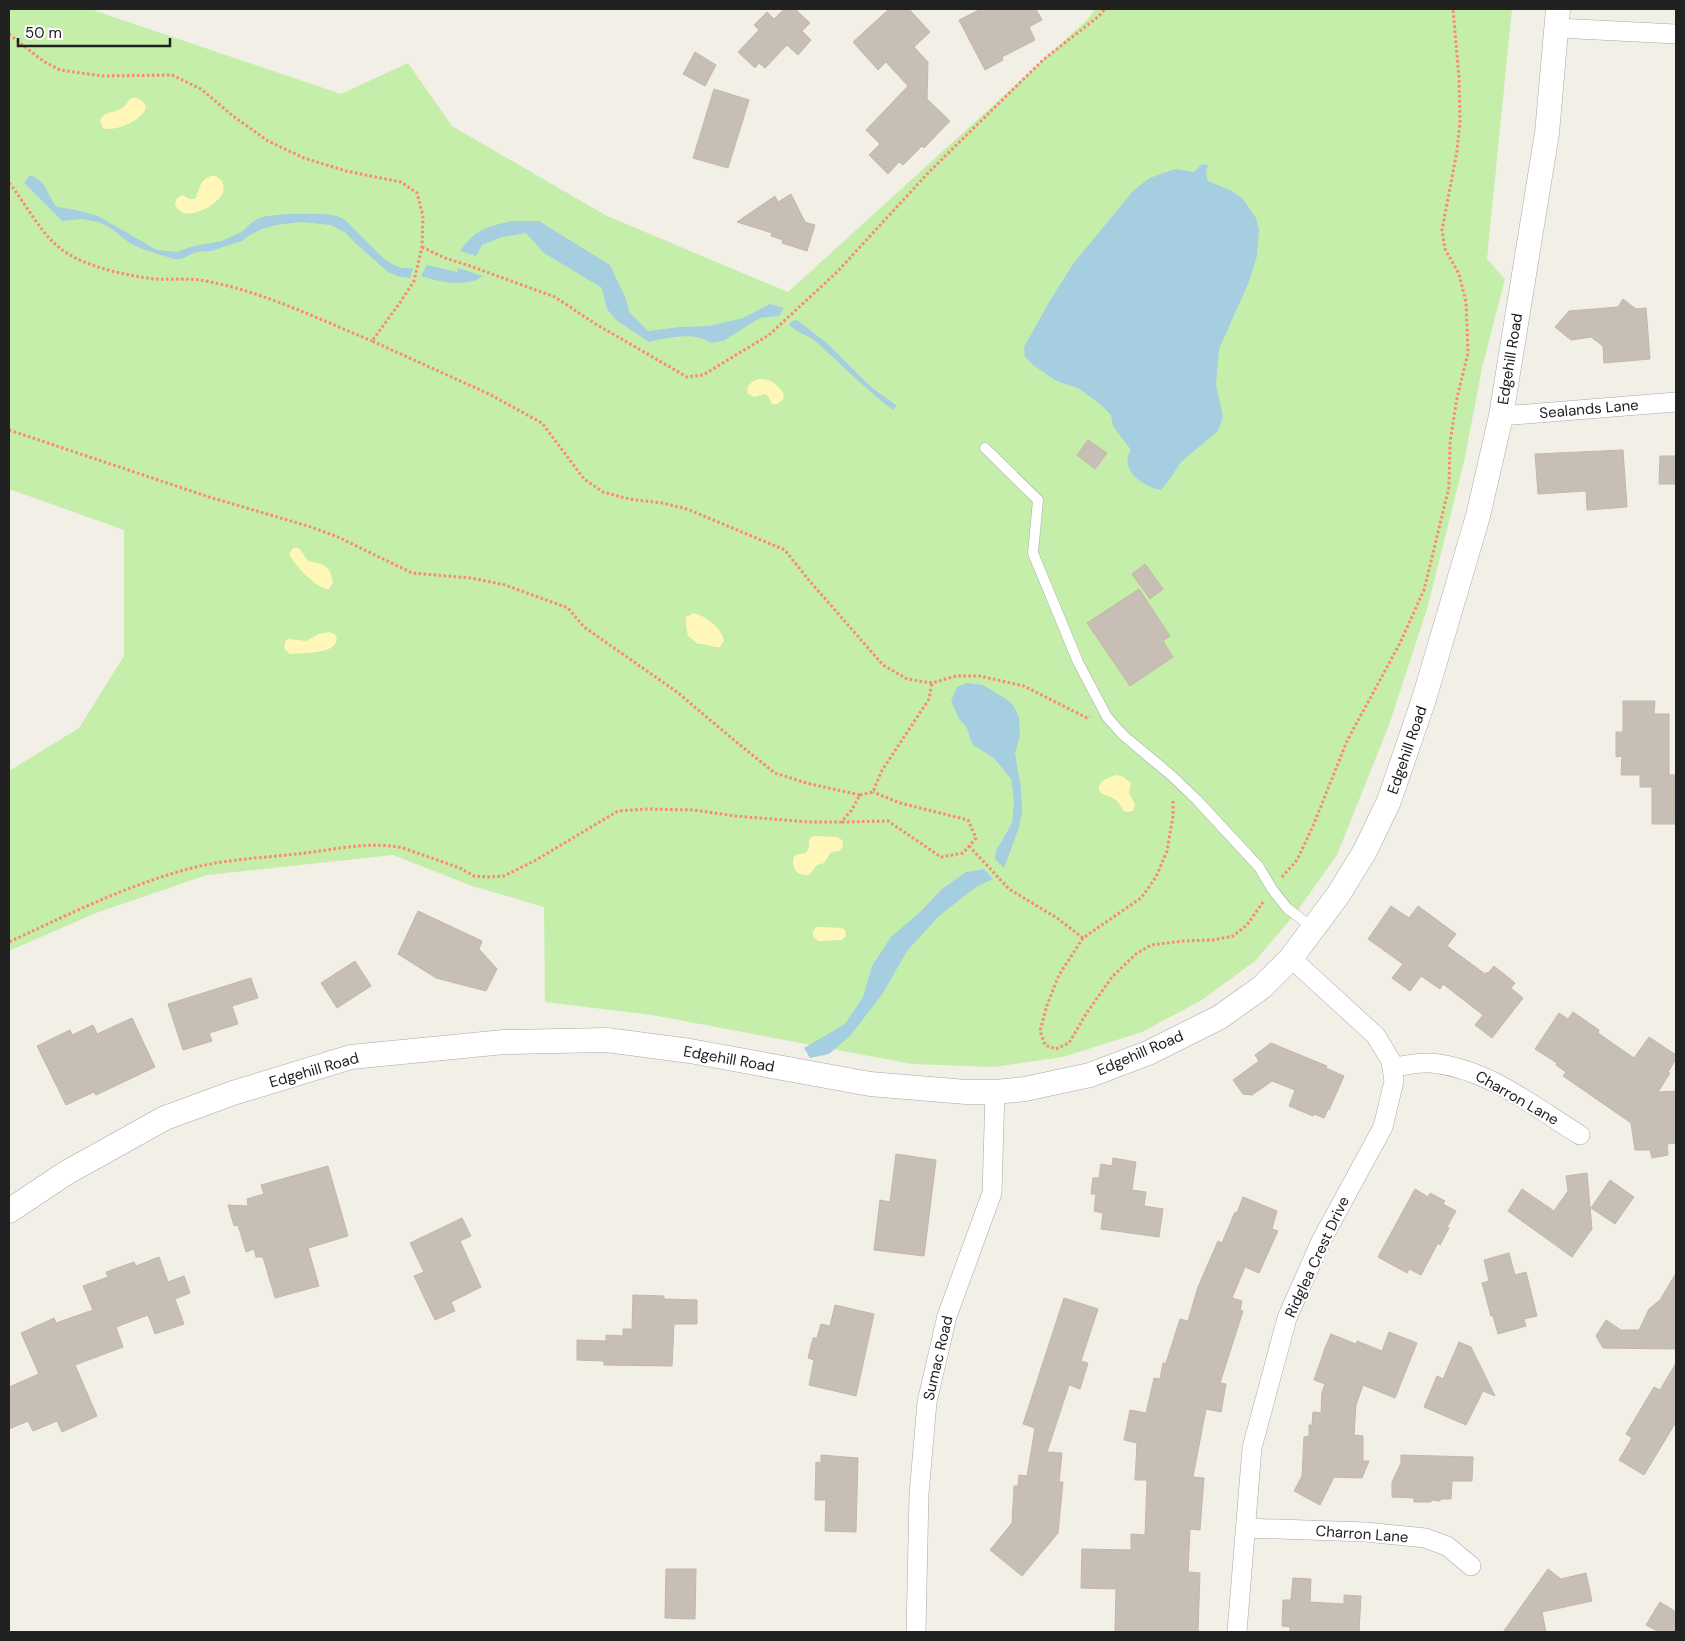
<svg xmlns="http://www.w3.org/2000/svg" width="1685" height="1641" viewBox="0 0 1685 1641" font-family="'DM Sans',sans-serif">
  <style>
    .grass { fill: #c6eeab }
    .sand { fill: #fff7b8 }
    .water { fill: #a5cee1 }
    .building { fill: #c7beb6; stroke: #c4b7a8 }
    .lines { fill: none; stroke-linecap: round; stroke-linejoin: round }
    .service-casing { stroke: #a8a8a8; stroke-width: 11 }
    .minor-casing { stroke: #a8a8a8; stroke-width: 20 }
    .tertiary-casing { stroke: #a8a8a8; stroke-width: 25 }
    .path { stroke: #ff876b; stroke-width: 3; stroke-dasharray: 2.5 2.5; stroke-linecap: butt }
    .service { stroke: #fff; stroke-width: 10 }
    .minor { stroke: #fff; stroke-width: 19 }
    .tertiary { stroke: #fff; stroke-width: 24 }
    .labels { text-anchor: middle; stroke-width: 4.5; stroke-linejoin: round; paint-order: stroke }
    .street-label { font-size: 15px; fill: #212121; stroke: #fff }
  </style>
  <rect width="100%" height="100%" fill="#f2efe7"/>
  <polygon class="grass" points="9,9 90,9 341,94 408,63 452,126 607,216 788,292 1089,18 1095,9 1512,9 1487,259 1505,279 1482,368 1464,462 1427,609 1389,725 1337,855 1295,914 1255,961 1202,1000 1142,1032 1063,1057 994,1067 912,1064 652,1015 545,1002 544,907 472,886 393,855 207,875 96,913 9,951 9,771 79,728 124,656 124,530 9,489"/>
  <g class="sand">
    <path d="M131 98C139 97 150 103 144 112 137 122 114 132 103 128L100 121C104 110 114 114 122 108 126 106 128 101 131 98Z"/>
    <path d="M211 176H216L222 181C223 185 224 189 223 193 217 206 181 226 175 203L177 198 183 195 189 199H195C201 189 198 181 211 176Z"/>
    <path d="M760 379C771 379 778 385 784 394L783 400 777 404H772L768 396 765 394 754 397 748 394C745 386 753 380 760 379Z"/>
    <path d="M299 548 308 561C322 564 330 564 333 582L329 589C318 590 294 565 289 554L293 548Z"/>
    <path d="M694 613C707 617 720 627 724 640L720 647C712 648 706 643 698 644L688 636 686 626V617Z"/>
    <path d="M329 632C342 635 337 647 326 650 315 653 302 653 290 654L284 648 286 640 289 639 306 641 319 634Z"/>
    <path d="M1116 775 1122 776 1131 783 1129 793 1135 804 1133 811 1125 812C1121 808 1119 801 1114 799 1109 795 1104 796 1099 791 1098 780 1107 779 1116 775Z"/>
    <path d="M813 836 837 837 842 840 843 847 839 851 831 852 824 863 817 865 809 875C797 877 789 866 795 855L806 853 809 848V840Z"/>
    <polygon points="820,927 842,928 845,930 846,936 842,940 818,941 813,936 813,932 816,927"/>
  </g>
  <g class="water">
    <path d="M1202 164 1208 165 1206 173 1208 181 1232 191 1243 199 1256 218 1259 230 1257 256 1248 284 1219 349 1216 385 1223 416 1218 431 1181 462 1170 479 1161 490C1144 487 1118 470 1131 450L1113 426 1111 415 1100 404 1078 388 1059 382 1049 376 1033 365 1025 357 1024 347 1048 304 1073 264 1133 191 1148 179 1160 174 1176 169 1194 172Z"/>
    <polygon points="29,176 32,176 38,179 44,185 54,204 58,207 76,210 98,216 157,250 176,252 194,246 222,241 243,231 251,223 259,218 267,216 288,214 324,214 337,216 345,220 384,259 394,265 402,268 413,268 410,278 400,277 388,272 355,243 346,233 331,225 301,222 276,225 262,229 248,236 242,241 211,251 196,252 181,259 174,259 145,250 131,244 109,227 98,222 82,219 62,221 24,183"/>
    <path d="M511 221H539L610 265 625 297 630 313 648 331 680 327 709 326 743 318 770 304 784 308 779 316 760 318 723 341 711 343C694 331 668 338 649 342L616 320 607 309 602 288 544 253 526 233 502 237 482 245 476 256 460 251C477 228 485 228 511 221Z"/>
    <path d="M427 265 457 272 458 268 483 276C467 288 439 282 421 276Z"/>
    <path d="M797 320 828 344 871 387 897 406 893 410C865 389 841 364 815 341 807 334 797 333 789 325L792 321Z"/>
    <polygon points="967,683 983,685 1008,700 1013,705 1019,717 1020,736 1015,753 1021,788 1022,812 1019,827 1004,868 995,859 996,851 1012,823 1014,801 1011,779 994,758 973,745 966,726 959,719 951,701 957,687"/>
    <polygon points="984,869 993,879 976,887 939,916 907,951 883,993 851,1035 829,1054 810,1058 804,1048 845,1024 863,997 872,966 891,937 921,911 942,889 966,872"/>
  </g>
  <g class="building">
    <polygon points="784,9 795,9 810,23 802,31 811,40 798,55 787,45 765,68 759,63 755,68 738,52 759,30 754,25 767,12 774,19"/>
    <polygon points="889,9 909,9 930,32 914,47 928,62 927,99 950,121 924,148 922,146 903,165 899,162 888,174 869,155 880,144 866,130 908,86 886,62 878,70 853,42"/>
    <polygon points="981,9 1036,9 1042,20 1029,27 1035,40 1002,57 1003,60 985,70 959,20"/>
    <polygon points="695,52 716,65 705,86 683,74"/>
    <polygon points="714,89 749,100 728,168 693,158"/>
    <polygon points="791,194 805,222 815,225 807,251 782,243 783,240 771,236 772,233 737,222 775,196 778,202"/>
    <polygon points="1623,299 1636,309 1646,308 1650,359 1604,363 1603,346 1591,337 1571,340 1555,327 1569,311 1618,307"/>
    <polygon points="1088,440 1107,453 1095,469 1077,455"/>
    <polygon points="1623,450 1627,507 1587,510 1586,491 1538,494 1535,454"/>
    <polygon points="1660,456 1676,456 1676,484 1659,484"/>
    <polygon points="1145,564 1163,589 1150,599 1132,574"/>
    <polygon points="1139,589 1170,636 1163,641 1173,657 1130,686 1087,623"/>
    <polygon points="1623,701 1655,701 1654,714 1669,714 1669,775 1675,775 1675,824 1652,824 1652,787 1640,787 1640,775 1621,775 1622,756 1616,757 1616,732 1623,732"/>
    <polygon points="1391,906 1409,918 1418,906 1456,934 1447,946 1485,974 1487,972 1488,973 1494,966 1515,983 1511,988 1523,998 1492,1038 1475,1025 1483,1015 1443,984 1440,989 1421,976 1410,991 1392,978 1403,964 1368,939"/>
    <polygon points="418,911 482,941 479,949 497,969 486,991 436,978 398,954"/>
    <polygon points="355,961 371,986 337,1008 321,983"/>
    <polygon points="251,978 258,998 232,1006 238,1024 209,1033 212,1041 183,1050 168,1004"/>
    <polygon points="1573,1012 1599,1030 1598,1033 1634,1058 1649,1037 1676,1055 1676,1059 1668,1072 1670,1073 1658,1092 1676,1091 1676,1143 1667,1144 1668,1155 1652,1158 1650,1150 1635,1150 1631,1123 1563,1076 1566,1072 1556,1065 1557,1063 1535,1049 1559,1013 1568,1019"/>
    <polygon points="132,1018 155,1067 96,1095 94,1092 66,1105 37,1046 70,1030 72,1035 93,1025 97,1034"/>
    <polygon points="1271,1043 1327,1066 1326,1068 1344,1076 1329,1110 1328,1109 1324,1118 1314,1114 1313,1116 1289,1106 1295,1090 1272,1081 1252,1095 1243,1094 1233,1080 1259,1061 1255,1055"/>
    <polygon points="896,1154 936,1160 924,1256 874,1250 880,1200 890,1202"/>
    <polygon points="1113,1158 1136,1162 1132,1190 1146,1192 1144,1206 1163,1209 1159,1237 1101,1229 1103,1213 1094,1211 1096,1194 1091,1194 1093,1178 1099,1178 1101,1164 1112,1166"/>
    <polygon points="328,1166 348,1236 308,1248 319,1286 275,1298 263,1257 256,1257 254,1249 246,1252 238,1225 234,1226 228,1205 248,1206 247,1199 264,1194 261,1185"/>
    <polygon points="1587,1173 1592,1229 1572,1257 1508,1211 1522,1189 1554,1211 1568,1191 1566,1176"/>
    <polygon points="1610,1180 1634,1197 1615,1224 1591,1208"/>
    <polygon points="1415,1189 1428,1197 1430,1193 1445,1201 1443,1204 1456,1211 1447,1227 1449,1228 1440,1245 1438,1243 1421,1275 1409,1269 1407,1273 1378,1257"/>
    <polygon points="1243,1197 1277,1211 1272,1229 1278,1231 1259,1273 1245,1267 1232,1298 1242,1301 1240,1310 1243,1311 1220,1383 1226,1384 1221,1412 1206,1409 1193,1477 1204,1478 1200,1530 1190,1529 1188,1572 1200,1573 1198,1632 1115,1632 1116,1589 1081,1588 1082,1549 1131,1550 1131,1534 1145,1535 1147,1480 1135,1480 1137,1443 1124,1440 1130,1410 1146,1413 1154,1378 1160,1379 1163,1363 1166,1363 1180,1319 1188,1321 1198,1287 1218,1241 1222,1243 1235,1212 1237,1213"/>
    <polygon points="462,1218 471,1236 460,1241 481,1287 451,1302 455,1311 435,1320 414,1276 424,1272 410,1243"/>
    <polygon points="1509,1253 1515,1275 1526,1272 1537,1316 1524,1319 1526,1326 1498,1334 1493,1316 1491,1316 1482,1283 1489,1281 1484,1260"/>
    <polygon points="159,1257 168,1282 184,1276 190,1293 175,1299 184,1324 155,1334 148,1315 116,1327 123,1347 75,1365 97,1416 62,1432 57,1421 33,1431 28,1421 9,1429 9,1387 39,1374 21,1333 54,1318 56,1323 93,1310 83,1286 108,1277 106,1272 134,1262 136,1266"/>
    <polygon points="1676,1273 1676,1349 1603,1348 1596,1336 1606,1320 1621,1330 1639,1330 1649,1309 1660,1300"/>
    <polygon points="633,1295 664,1296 664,1299 697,1300 697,1324 674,1324 672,1366 604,1365 604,1361 577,1360 577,1340 606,1341 606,1335 623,1336 623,1329 632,1329"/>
    <polygon points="1064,1298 1098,1309 1081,1361 1088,1363 1080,1389 1069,1385 1047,1452 1062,1453 1059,1482 1063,1482 1058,1533 1022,1576 990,1550 1012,1523 1014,1486 1018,1486 1019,1475 1027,1476 1035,1428 1023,1424"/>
    <polygon points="835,1305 874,1314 856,1396 809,1385 814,1360 808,1358 813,1338 817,1338 821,1324 830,1326"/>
    <polygon points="1389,1332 1417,1343 1395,1398 1363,1385 1356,1405 1354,1435 1363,1436 1363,1461 1369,1461 1362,1478 1334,1477 1320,1505 1294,1491 1302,1476 1304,1437 1309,1436 1309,1425 1312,1425 1313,1412 1321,1413 1322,1392 1325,1384 1314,1380 1325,1348 1331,1334 1356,1344 1357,1341 1382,1351"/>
    <polygon points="1459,1342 1471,1347 1495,1396 1483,1391 1466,1425 1424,1407 1437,1376 1443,1379"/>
    <polygon points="1676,1363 1676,1422 1644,1475 1619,1460 1632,1438 1626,1434 1654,1387 1660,1390"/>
    <polygon points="821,1455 858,1458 856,1532 825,1531 826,1500 815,1500 816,1462 821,1463"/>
    <polygon points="1401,1455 1473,1457 1472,1481 1452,1481 1451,1499 1440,1499 1440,1501 1431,1500 1431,1502 1414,1502 1414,1498 1392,1497 1392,1482 1401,1463"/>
    <polygon points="666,1569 696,1569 695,1619 665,1618"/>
    <polygon points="1548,1569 1561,1579 1586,1573 1592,1601 1542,1612 1546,1632 1503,1632"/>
    <polygon points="1293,1578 1311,1579 1310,1602 1344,1604 1344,1595 1361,1596 1359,1632 1290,1632 1290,1627 1282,1626 1283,1600 1291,1600"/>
    <polygon points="1660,1602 1676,1612 1676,1632 1659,1632 1646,1625"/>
  </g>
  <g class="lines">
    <g class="service-casing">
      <polyline id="service" points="985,448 1038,500 1033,553 1078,662 1107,717 1123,735 1172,776 1197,800 1259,867 1272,889 1287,908 1313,928"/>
    </g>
    <g class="minor-casing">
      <g id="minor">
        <polyline points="1557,28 1676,34"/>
        <polyline points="1501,416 1676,402"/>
        <path d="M1392 1067C1404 1066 1419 1062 1431 1063 1487 1068 1533 1106 1580 1135"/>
        <polyline points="1245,1528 1366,1532 1425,1538 1447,1546 1471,1566"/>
        <polyline points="916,1632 919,1494 927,1402 947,1316 992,1193 995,1092"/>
        <polyline points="1237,1632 1252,1448 1287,1318 1321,1241 1383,1127 1394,1081 1391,1061 1376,1036 1291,958"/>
      </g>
    </g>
    <g class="tertiary-casing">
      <polyline id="tertiary" points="9,1211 66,1173 165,1118 233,1093 351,1057 504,1042 607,1040 690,1051 870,1084 966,1092 995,1092 1025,1089 1090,1075 1148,1053 1220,1017 1262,987 1291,958 1338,895 1365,851 1389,801 1424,699 1478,516 1501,416 1547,133 1558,9"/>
    </g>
    <g class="path">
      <polyline points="9,34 43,61 60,70 103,76 172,75 201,89 233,116 268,141 304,158 346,171 401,182 417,193 423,216 422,247 414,281 399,304 372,341 489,394 542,423 584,479 603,492 629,499 662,503 687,509 785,550 807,578 883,665 907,679 932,683 956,676 980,676 1024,686 1087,718 1090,717"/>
      <path d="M9 183C29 207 42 239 70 255 95 269 126 275 154 279 169 280 185 278 200 280 260 290 316 318 372 341"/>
      <polyline points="422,247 445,258 470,266 555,297 594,323 687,377 703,375 769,335 837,272 929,172 1043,60 1099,16 1105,9"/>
      <path d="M9 430 209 497 308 526 338 537 412 573 471 578 505 585 568 608 584 627 677 692 735 741 775 773 806 783 860 795 851 811 841 822H809L735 816 694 810 647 809 618 811 536 860 504 876 488 877 474 876 460 868 403 848C371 841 337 849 305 853 264 858 220 859 181 871 121 888 65 916 9 942"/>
      <polyline points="860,795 873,792 881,772 929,699 932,683"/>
      <polyline points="842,822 888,821 941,857 963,853 976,838 968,820 900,803 873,792"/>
      <polyline points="969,846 1009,889 1057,918 1083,938 1141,898 1156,877 1167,851 1173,816 1173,799"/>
      <polyline points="1282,877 1297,860 1313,826 1347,741 1400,643 1424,590 1449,487 1450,442 1457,398 1468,353 1466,302 1459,274 1445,249 1442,230 1457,151 1460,121 1459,78 1453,9"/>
      <polyline points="1083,938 1059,975 1047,1005 1040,1031 1045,1045 1056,1049 1069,1043 1086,1014 1112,977 1136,954 1151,945 1183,941 1213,940 1233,936 1247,925 1263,902"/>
    </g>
    <use href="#service" class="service"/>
    <use href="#minor" class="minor"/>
    <use href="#tertiary" class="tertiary"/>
  </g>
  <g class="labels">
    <g class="street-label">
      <text transform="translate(1510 359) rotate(-81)" y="5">Edgehill Road</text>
      <text transform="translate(1589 409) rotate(-5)" y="5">Sealands Lane</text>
      <text transform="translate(1407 750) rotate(-71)" y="5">Edgehill Road</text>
      <text transform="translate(1140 1053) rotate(-23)" y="5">Edgehill Road</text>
      <text transform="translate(729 1059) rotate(10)" y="5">Edgehill Road</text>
      <text transform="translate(314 1070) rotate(-16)" y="5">Edgehill Road</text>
      <text transform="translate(1517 1098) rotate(30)" y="5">Charron Lane</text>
      <text transform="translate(1317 1257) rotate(-65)" y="5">Ridglea Crest Drive</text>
      <text transform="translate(938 1358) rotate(-77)" y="5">Sumac Road</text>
      <text transform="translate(1362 1534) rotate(4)" y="5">Charron Lane</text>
    </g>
  </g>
  <rect width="1685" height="1641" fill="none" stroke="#212121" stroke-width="20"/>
  <path d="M18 38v8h152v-8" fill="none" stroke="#212121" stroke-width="2.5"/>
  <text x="25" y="38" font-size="15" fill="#212121" stroke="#ffffff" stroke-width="4" paint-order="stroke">50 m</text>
</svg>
